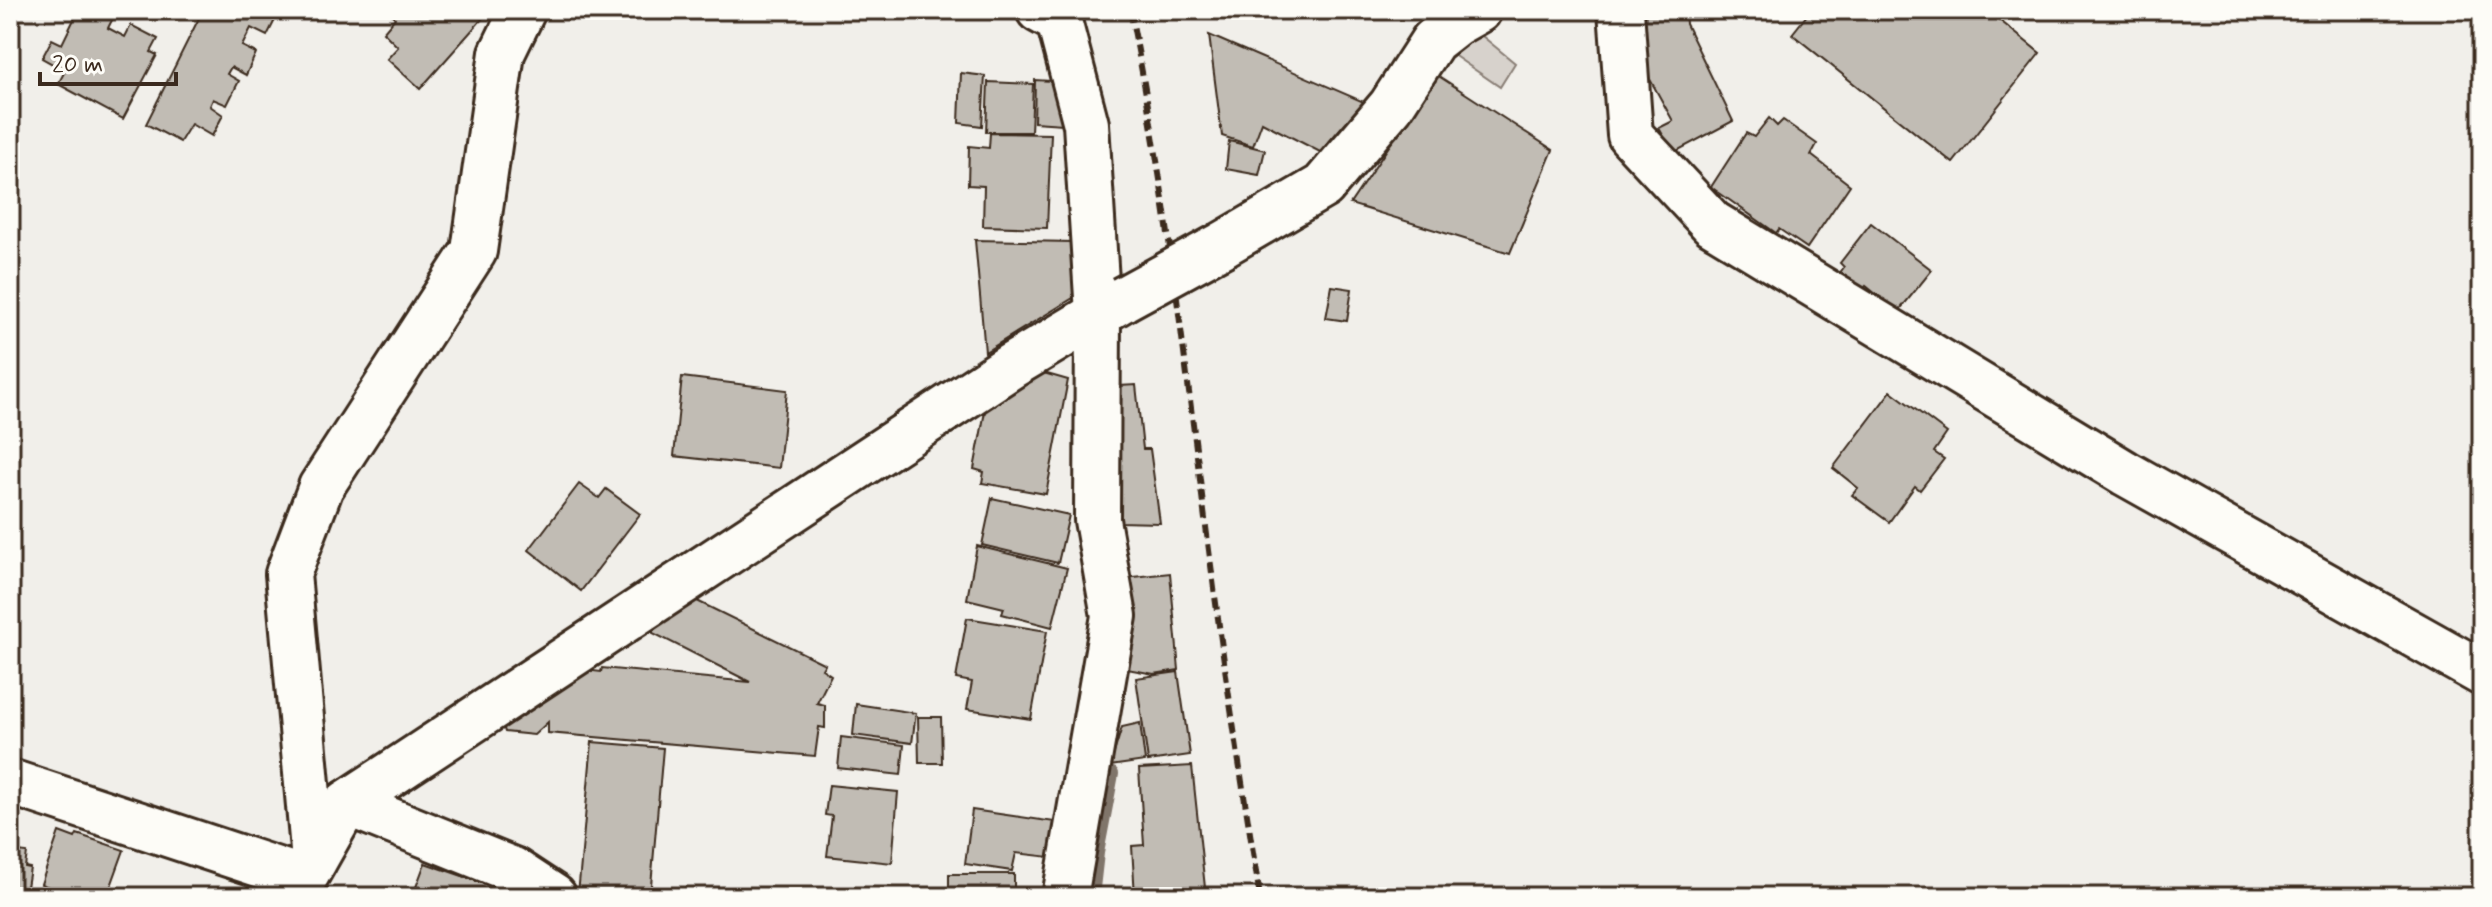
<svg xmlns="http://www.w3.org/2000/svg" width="2492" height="907" viewBox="0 0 2492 907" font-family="Mynerve,sans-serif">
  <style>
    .green { fill: #d7d2cc; stroke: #897e75; stroke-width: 2 }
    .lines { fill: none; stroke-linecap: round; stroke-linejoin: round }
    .stream { stroke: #80746b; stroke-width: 14 }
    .building { fill: #c1bcb4; stroke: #3b2a1e; stroke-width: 2 }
    .minor-casing { stroke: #3b2a1e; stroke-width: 50 }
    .minor { stroke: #fdfcf7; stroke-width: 44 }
    .rail { stroke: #3b2a1e; stroke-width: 6; stroke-dasharray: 12 6; stroke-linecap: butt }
    .minor-bridge-casing { stroke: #3b2a1e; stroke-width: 50; stroke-linecap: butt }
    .minor-bridge { stroke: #fdfcf7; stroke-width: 44 }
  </style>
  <rect width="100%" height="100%" fill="#f1efea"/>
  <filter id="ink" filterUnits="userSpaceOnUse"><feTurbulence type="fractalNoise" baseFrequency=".0125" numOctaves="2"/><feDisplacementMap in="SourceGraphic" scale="16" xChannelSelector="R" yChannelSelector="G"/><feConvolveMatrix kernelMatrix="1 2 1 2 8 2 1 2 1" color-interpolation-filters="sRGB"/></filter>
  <g filter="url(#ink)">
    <polygon class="green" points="1476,31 1515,63 1500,87 1449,52"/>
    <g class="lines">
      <polyline class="stream" points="1092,897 1097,853 1112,774"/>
    </g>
    <g class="building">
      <polygon points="84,10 101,10 113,18 108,28 125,37 131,25 158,39 151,52 157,55 123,119 58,84 65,71 42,58 52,39 62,44 78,11 82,14"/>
      <polygon points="203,10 280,10 267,36 251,28 242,46 256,53 246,75 231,67 227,74 239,81 227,105 213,99 210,106 223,115 212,136 191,124 180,142 146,124"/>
      <polygon points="392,10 490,10 420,89 387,59 398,47 383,32 395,18 390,12"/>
      <polygon points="1637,10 1685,10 1686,24 1733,121 1673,153 1659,128 1673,121 1641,63"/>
      <polygon points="1703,10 1731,10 1705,18"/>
      <polygon points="1811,10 1987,10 2040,53 1953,163 1792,34"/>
      <polygon points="1209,35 1364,102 1320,152 1262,122 1253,146 1222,136"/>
      <polygon points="961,73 985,76 982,126 959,123"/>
      <polygon points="1052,74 1066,74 1063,124 1034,122 1035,80 1051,81"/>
      <polygon points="1437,75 1553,150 1510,253 1350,204"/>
      <polygon points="988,82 1033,84 1031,132 986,132"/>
      <polygon points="1769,118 1777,126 1783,120 1817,144 1811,155 1850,185 1807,248 1779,229 1776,233 1711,187 1746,133 1754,137"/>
      <polygon points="990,133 1051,134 1047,228 983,226 984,186 968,185 969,146 989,148"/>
      <polygon points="1229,141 1265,150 1259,175 1226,169"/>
      <polygon points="1871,223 1932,270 1898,312 1866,286 1861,292 1839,274 1844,267 1840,263"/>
      <polygon points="975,240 1074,242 1073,298 985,352"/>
      <polygon points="1332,286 1352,289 1347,321 1326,318"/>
      <polygon points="1040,372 1068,380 1046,494 982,483 984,472 974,469 986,406"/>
      <polygon points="682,377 787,390 779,468 674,456"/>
      <polygon points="1136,385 1143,449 1150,449 1160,523 1118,522 1119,386"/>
      <polygon points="1891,391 1947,433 1934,452 1944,459 1920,490 1915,486 1889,522 1852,495 1858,488 1833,468"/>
      <polygon points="579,484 599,498 606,489 640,514 581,591 529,550"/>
      <polygon points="992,498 1069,515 1058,563 982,545"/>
      <polygon points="977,546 1067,568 1052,627 1002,614 1004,608 967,599"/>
      <polygon points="1170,573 1179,670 1154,674 1127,669 1134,642 1124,578"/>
      <polygon points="689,597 825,664 822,669 831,675 817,703 825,705 825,728 819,727 815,756 548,733 548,722 534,735 505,732 501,720 577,669 601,672 602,668 750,682 653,633 653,622"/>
      <polygon points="967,618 1047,631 1031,719 967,709 972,682 956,679"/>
      <polygon points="1178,672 1190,755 1148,761 1136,678"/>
      <polygon points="856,704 916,713 912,743 853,735"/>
      <polygon points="918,717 941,717 942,763 919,763"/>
      <polygon points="1140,723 1145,761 1110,766 1122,727"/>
      <polygon points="841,737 904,745 901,775 838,768"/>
      <polygon points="592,742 663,748 650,897 578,895"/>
      <polygon points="1192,766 1206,897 1135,897 1132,846 1144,845 1139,769"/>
      <polygon points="829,785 898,792 892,863 827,856 832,816 825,815"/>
      <polygon points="972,810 1055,822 1050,857 1016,853 1012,871 965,864"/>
      <polygon points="59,832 75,838 77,834 124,850 107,897 68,897 69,895 41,884"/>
      <polygon points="10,851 27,853 25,867 30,868 27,887 33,889 33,897 10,897"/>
      <polygon points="425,863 497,888 494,897 408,897 409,893 413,895"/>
      <rect x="949" y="874" width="65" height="23"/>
    </g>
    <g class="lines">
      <g class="minor-casing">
        <g id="minor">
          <polyline points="1039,10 1059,21 1086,124 1098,313 1097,520 1114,616 1065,897"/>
          <polyline points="1621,10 1630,135 1712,223 2125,473 2482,673"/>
          <polyline points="1222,245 1323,186 1391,106 1433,41 1456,23 1479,10"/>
          <polyline points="10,782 304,879 347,803 1011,366 1123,299"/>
          <polyline points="347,803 513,870 554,897"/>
          <polyline points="314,861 288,574 321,487 474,251 502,53 523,10"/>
        </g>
      </g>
      <use href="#minor" class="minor"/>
      <path class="rail" d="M1130 10C1168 196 1187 385 1212 573 1226 682 1243 789 1260 897"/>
      <g class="minor-bridge-casing">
        <polyline id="minor-bridge" points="1123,299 1222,245"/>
      </g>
      <use href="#minor-bridge" class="minor-bridge"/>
    </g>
  </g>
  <rect width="2492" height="907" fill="none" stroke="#fdfcf7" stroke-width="40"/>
  <rect x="20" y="20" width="2452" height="867" fill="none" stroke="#3b2a1e" stroke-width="3" filter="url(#ink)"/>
  <path d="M40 72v12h136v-12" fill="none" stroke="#3b2a1e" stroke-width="4"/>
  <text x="52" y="72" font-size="24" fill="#3b2a1e" stroke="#fdfcf7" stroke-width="6" paint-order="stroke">20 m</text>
</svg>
